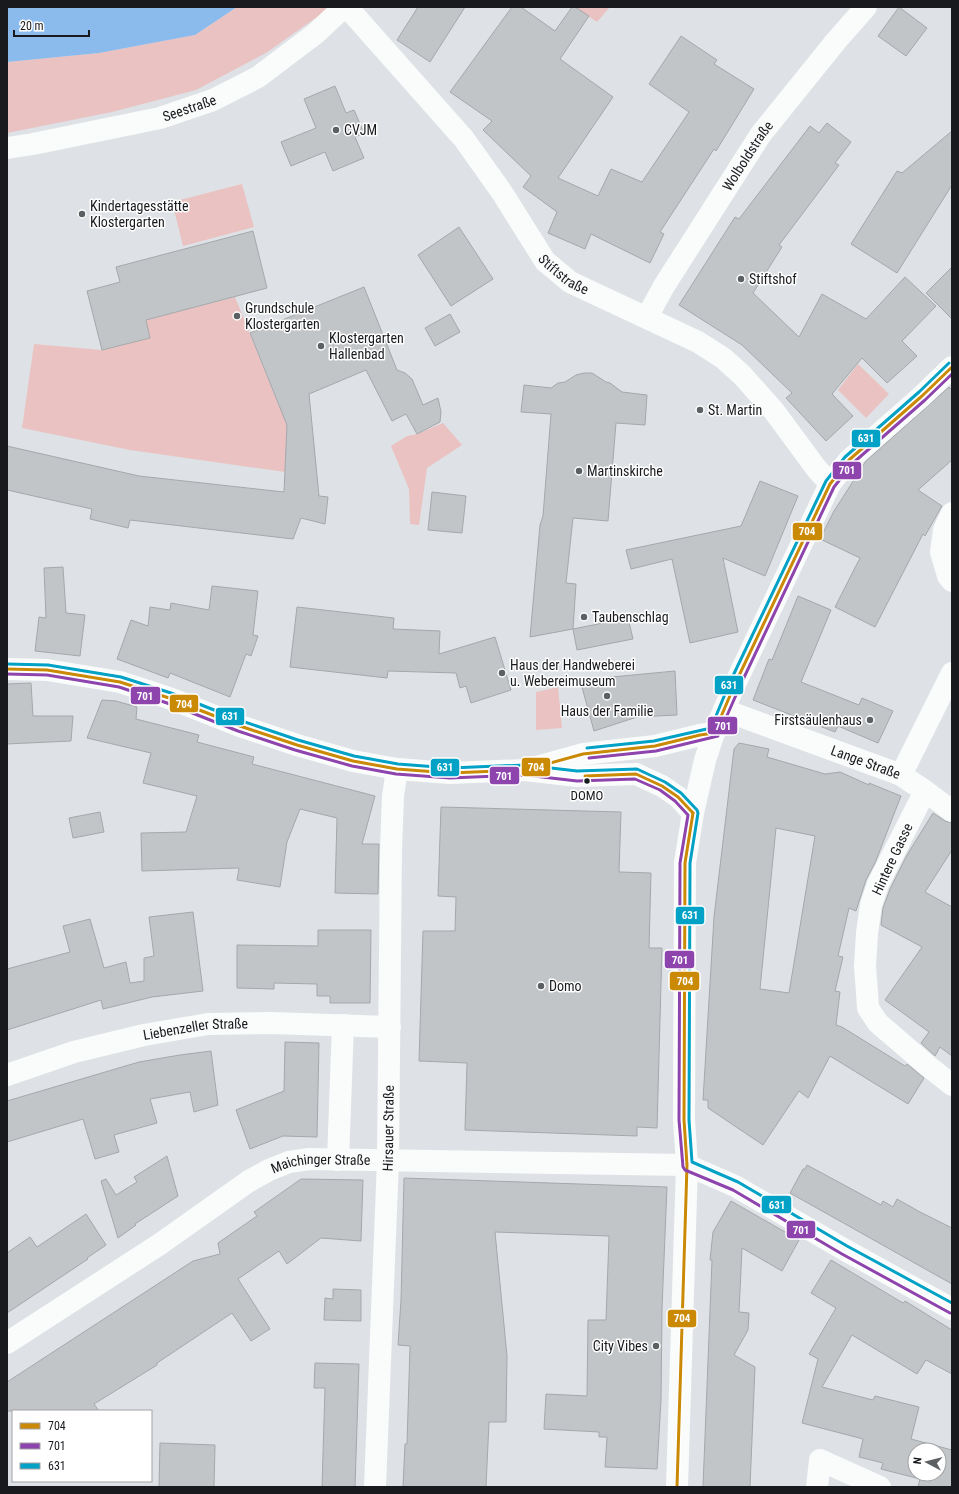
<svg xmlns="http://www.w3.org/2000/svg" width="959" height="1494" viewBox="0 0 959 1494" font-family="'Roboto Condensed',sans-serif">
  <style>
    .green { fill: #eac2c1 }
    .water { fill: #8bbaec }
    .building { fill: #c2c5c8; stroke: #a5a8ab; fill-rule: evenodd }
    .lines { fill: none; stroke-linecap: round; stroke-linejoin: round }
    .minor { stroke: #fafbfb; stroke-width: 22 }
    .major { stroke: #fafbfb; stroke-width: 22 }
    .bus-1-casing { stroke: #fff; stroke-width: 6 }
    .bus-2-casing { stroke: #fff; stroke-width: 6 }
    .bus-3-casing { stroke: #fff; stroke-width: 6 }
    .bus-1 { stroke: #ca8a06; stroke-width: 3 }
    .bus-2 { stroke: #8e44ad; stroke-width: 3 }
    .bus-3 { stroke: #01a2c5; stroke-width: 3 }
    .poi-dot { fill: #5d6063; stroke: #fff; stroke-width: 1.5 }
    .bus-dot { fill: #181a1d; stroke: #fff; stroke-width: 1.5 }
    .labels { text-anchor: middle; stroke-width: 3; stroke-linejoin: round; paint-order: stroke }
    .bus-label { font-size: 13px; fill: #181a1d; stroke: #fff }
    .street-label { font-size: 14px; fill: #181a1d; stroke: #fff }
    .poi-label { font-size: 14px; fill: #181a1d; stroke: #fff; text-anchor: start }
    .line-badge { stroke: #fff; stroke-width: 1.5 }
    .badge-label { font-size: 11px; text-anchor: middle; font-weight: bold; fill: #fff }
  </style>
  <rect width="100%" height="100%" fill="#dee2e6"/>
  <g class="green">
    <polygon points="237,7 331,7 266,53 196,90 112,112 7,133 7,62 99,53 195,35"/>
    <polygon points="575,7 610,7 597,22"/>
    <polygon points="242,184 254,227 183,246 172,202"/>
    <polygon points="235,297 279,406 288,402 285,472 130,450 22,428 34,344 102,350 150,338 146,320"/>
    <polygon points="858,364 889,394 866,418 838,390"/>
    <polygon points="443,423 462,445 427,468 419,525 410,524 409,489 391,446 407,436 417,434"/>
    <polygon points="558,687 562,728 536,730 536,692"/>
  </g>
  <polygon class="water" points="7,7 237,7 195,35 99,53 7,62"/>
  <g class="building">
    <polygon points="418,7 465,7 430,62 397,40"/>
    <polygon points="512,7 521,7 555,31 572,7 575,7 589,16 560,59 613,97 558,178 598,196 611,169 642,182 689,112 649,84 681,36 717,60 714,64 754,89 716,151 714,149 660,232 664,234 650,263 591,234 585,249 548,233 557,212 523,187 531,176 483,130 492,121 450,92"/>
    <polygon points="899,7 927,28 906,56 878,36"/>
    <polygon points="335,86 346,113 354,110 364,133 355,137 364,158 333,171 325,152 291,166 281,142 316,128 304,99"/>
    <polygon points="827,123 851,142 835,163 839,165 779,245 782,247 753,293 799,337 822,294 866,319 905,277 936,306 902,341 917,356 887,383 862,358 832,394 853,416 826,441 786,398 792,393 742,345 679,305 735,217 739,219 810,126 819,133"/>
    <polygon points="952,131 952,185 897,273 851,244 897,171 902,173"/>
    <polygon points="459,227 493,279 451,306 418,255"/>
    <polygon points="253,231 267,288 146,320 150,338 102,350 87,291 120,282 116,267"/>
    <polygon points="952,267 952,319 926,293"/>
    <polygon points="364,287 397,370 405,373 412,379 423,405 438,398 441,412 440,422 417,434 406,414 392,421 366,370 309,394 319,496 328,497 325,524 301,518 293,539 130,520 128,528 90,519 92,509 7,490 7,446 139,476 284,492 287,425 250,333"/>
    <polygon points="450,314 460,332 435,346 425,328"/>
    <polygon points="584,373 592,373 606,382 610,383 622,392 647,395 645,425 616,423 608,521 573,518 566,583 576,584 573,629 530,637 540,525 543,516 551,414 521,412 524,385 551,388 558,383 565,382 576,375"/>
    <polygon points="949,387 952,390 952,460 918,490 942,506 925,536 923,534 875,627 835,607 860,558 820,539 834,511 866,461"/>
    <polygon points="760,481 798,496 765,576 723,558 738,632 690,643 672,559 631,569 626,550 741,526"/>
    <polygon points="432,492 466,496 462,533 428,530"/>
    <polygon points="63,567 66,613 85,615 80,656 35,651 39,617 46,618 44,568"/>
    <polygon points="212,586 258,591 253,635 258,636 251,656 246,654 230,697 170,673 168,678 117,659 131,620 148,626 150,607 170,610 171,603 209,610"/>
    <polygon points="798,596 831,610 801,682 859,705 862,698 893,711 878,743 838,726 835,732 753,700 769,659 772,660"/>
    <polygon points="297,607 394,618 393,629 440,631 439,654 495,637 511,690 471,703 466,686 460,688 456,673 388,671 387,678 290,667"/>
    <polygon points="628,618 633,639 577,650 573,629"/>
    <polygon points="675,671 677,715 637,717 594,731 580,680"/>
    <polygon points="31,683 33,716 73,716 71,741 7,744 7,684"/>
    <polygon points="102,700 116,701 137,707 136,719 199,735 197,742 254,757 252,764 375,796 362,844 379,844 378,894 335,893 337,818 300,809 287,842 280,887 237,880 239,868 142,871 141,833 186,832 197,796 143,783 151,753 87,738"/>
    <path d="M739 743 769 749 767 757 825 774 840 772 869 785V783L901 796 875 863 866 880 856 911 849 908 838 956 843 957 835 991 840 992 836 1025 842 1027 905 1066 907 1064 924 1078 908 1104 830 1056 808 1098 799 1091 763 1145 708 1108V1100H703L714 917 734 749ZM776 828 815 836 789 993 760 989Z"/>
    <polygon points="441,807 621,812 619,872 651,873 649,948 662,948 657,1128 637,1127 637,1136 465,1130 467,1063 419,1061 423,931 455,931 456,897 438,896"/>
    <polygon points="100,812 104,832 73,838 69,818"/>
    <polygon points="933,813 945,821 952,823 952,850 925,892 952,907 952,1056 940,1047 935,1056 921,1043 929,1032 885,1000 922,947 881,925 883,908 890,889 907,855"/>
    <polygon points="193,912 203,991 152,997 103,1009 101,1000 7,1030 7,969 70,952 63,926 90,919 104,968 126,962 130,983 144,981 144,958 154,956 149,917"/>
    <polygon points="318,930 371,930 370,1003 330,1003 330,996 317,996 317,984 274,983 274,989 237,988 237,945 318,946"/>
    <polygon points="285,1042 319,1043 317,1137 283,1136 250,1149 236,1110 284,1091"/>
    <polygon points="211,1051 218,1105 194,1112 190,1092 150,1099 157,1123 114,1135 119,1152 95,1159 83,1119 7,1142 7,1101 139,1062 180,1055"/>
    <polygon points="167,1156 178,1196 135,1224 136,1225 118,1238 101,1181 106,1179 116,1195 137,1182 134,1177"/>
    <polygon points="807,1165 881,1205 883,1201 893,1207 897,1199 920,1212 952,1228 952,1284 790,1193 803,1169 805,1169"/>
    <polygon points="404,1178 667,1187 662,1308 661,1400 657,1469 605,1467 607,1437 599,1437 599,1432 544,1429 546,1394 587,1396 588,1320 606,1320 609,1236 495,1232 507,1356 506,1422 489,1422 486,1487 403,1487 405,1444 407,1444 410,1346 398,1345 401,1300"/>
    <polygon points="301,1179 363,1180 361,1241 321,1238 287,1264 279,1251 238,1279 270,1329 251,1341 232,1313 157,1363 157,1365 94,1404 99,1411 7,1411 7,1382 193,1261 220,1254 218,1243 257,1216 254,1212"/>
    <polygon points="731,1201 799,1240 782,1271 742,1248 739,1312 749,1313 748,1330 734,1355 755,1367 750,1487 703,1487 712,1260 710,1260 713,1232"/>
    <polygon points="86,1214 106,1245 87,1258 88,1259 7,1313 7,1253 30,1237 37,1247"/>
    <path d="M831 1260 903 1303 905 1301 952 1330V1374L926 1360 917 1374 852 1335 822 1387 873 1400 875 1396 919 1407 911 1439 952 1450V1487H918L920 1479 881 1469 883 1463 859 1457 863 1439 802 1423 818 1359 809 1354 836 1308 811 1293ZM915 1450H939V1474H915Z"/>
    <polygon points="333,1289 361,1290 361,1321 324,1320 325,1298 333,1299"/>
    <polygon points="315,1363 359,1364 355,1487 322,1487 325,1388 314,1388"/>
    <polygon points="160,1443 215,1445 214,1487 159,1487"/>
  </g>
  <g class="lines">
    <g class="minor">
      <path id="s1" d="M347 7 464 139 503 194 545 261 570 282 698 342 723 358 742 375 774 411 816 468 830 484"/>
      <path id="s2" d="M7 148 33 144 160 118 213 100 258 77 315 34 344 7"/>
      <path id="s3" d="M647 317 664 286 761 134 836 41 866 7"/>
      <polyline points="952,513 944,530 941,552 948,576 952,581"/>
      <path id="s4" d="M724 710 901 775 925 791 952 811"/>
      <polyline points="525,770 577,776 636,774 662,786 678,797 693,813"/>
      <polyline points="901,775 952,673"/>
      <polyline points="925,791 878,884 871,905 867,933 865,966 867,993 868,1008 878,1023 928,1066 952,1085"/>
      <path id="s5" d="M7 1075 74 1052 144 1035 208 1024 271 1023 390 1027"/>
      <polyline points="338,1160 343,1025"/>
      <path id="s6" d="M7 1343 160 1244 249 1181 269 1170 289 1162 309 1159 687 1165 735 1186 845 1250 952 1309"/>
      <path id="s7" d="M375 1487 388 1160 391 850 393 796 397 769"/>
      <polyline points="677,1487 687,1165 684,1120 685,863 693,813 705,760 714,733"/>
      <polyline points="817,1487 820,1460 880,1487"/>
    </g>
    <polyline class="major" points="7,669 47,670 120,682 169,698 240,726 297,745 353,761 397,769 450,773 525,770 583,754 655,746 700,735 714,733 735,684 830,484 849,460 922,396 952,367"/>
    <g class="bus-1-casing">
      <g id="bus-1">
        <polyline points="7,669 47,670 120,682 169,698 240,726 297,745 353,761 397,769 450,773 525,770 583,754 655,746 700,735 714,733"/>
        <polyline points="714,733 735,684 830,484 849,460 922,396 952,367"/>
        <polyline points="585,776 636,774 662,786 678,797 693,813"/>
        <polyline points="677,1487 687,1165 684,1120 685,863 693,813"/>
      </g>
    </g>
    <g class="bus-2-casing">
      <g id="bus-2">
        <polyline points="7,674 47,675 119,687 167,703 238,731 295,750 352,766 396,774 450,778 525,775 577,781 635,779 660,790 675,801 688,815 680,863 679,1120 683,1167 685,1170 733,1190 842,1254 950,1313"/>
        <polyline points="589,758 656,751 718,736 740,686 834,487 853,463 925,400 952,374"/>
      </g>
    </g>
    <g class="bus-3-casing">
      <g id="bus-3">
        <polyline points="7,664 48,665 121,677 171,693 242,721 298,740 354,756 398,764 450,768 525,765 577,771 637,769 665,782 681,793 697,810 698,813 690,863 689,1120 692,1162 738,1182 847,1246 952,1303"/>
        <polyline points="587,748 654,741 711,728 730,682 826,481 845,457 919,392 949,363"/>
      </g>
    </g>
    <use href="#bus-1" class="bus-1"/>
    <use href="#bus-2" class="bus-2"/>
    <use href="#bus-3" class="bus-3"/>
  </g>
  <g class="poi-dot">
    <circle cx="336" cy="130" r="4"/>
    <circle cx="82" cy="214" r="4"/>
    <circle cx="741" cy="279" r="4"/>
    <circle cx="237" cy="316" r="4"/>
    <circle cx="321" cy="346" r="4"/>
    <circle cx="700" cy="410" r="4"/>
    <circle cx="579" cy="471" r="4"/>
    <circle cx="584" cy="617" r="4"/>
    <circle cx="502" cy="673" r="4"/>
    <circle cx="607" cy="696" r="4"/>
    <circle cx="870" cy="720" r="4"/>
    <circle cx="541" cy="986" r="4"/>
    <circle cx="656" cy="1346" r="4"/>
  </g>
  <circle class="bus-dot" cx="587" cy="781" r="3.5"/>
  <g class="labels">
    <g class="bus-label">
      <text x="587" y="800">DOMO</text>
    </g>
    <g class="street-label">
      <text dy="5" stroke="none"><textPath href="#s2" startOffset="187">Seestraße</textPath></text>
      <text dy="5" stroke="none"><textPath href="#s3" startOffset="190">Wolboldstraße</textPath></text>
      <text dy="5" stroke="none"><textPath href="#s1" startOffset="346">Stiftstraße</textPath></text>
      <text dy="5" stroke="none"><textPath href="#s4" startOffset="151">Lange Straße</textPath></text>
      <text transform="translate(892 859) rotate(-65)" y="5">Hintere Gasse</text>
      <text dy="5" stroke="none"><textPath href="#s5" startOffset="195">Liebenzeller Straße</textPath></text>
      <text dy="5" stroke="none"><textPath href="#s7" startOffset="359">Hirsauer Straße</textPath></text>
      <text dy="5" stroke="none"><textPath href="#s6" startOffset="367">Maichinger Straße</textPath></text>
    </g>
    <g class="poi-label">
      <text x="344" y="135">CVJM</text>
      <text x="90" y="211">Kindertagesstätte<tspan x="90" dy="16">Klostergarten</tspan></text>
      <text x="749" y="284">Stiftshof</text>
      <text x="245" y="313">Grundschule<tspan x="245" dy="16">Klostergarten</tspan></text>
      <text x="329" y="343">Klostergarten<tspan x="329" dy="16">Hallenbad</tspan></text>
      <text x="708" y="415">St. Martin</text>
      <text x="587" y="476">Martinskirche</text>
      <text x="592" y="622">Taubenschlag</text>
      <text x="510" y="670">Haus der Handweberei<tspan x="510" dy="16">u. Webereimuseum</tspan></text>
      <text x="607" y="716" text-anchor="middle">Haus der Familie</text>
      <text x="862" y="725" text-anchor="end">Firstsäulenhaus</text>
      <text x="549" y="991">Domo</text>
      <text x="648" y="1351" text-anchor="end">City Vibes</text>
    </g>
  </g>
  <g class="line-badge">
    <rect x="851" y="429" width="30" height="19" rx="4" fill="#01a2c5"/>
    <rect x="832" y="461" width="30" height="19" rx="4" fill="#8e44ad"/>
    <rect x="792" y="522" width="31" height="19" rx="4" fill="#ca8a06"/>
    <rect x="714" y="675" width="30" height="20" rx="4" fill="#01a2c5"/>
    <rect x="130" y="686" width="31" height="19" rx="4" fill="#8e44ad"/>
    <rect x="169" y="694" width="30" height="19" rx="4" fill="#ca8a06"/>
    <rect x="215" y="707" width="30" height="19" rx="4" fill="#01a2c5"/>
    <rect x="707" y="716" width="31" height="19" rx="4" fill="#8e44ad"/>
    <rect x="521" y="757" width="30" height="20" rx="4" fill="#ca8a06"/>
    <rect x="430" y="758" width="30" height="19" rx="4" fill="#01a2c5"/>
    <rect x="489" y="766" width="31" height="19" rx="4" fill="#8e44ad"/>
    <rect x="675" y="906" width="30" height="19" rx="4" fill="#01a2c5"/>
    <rect x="664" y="950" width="31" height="19" rx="4" fill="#8e44ad"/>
    <rect x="669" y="971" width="31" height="20" rx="4" fill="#ca8a06"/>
    <rect x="761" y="1195" width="31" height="19" rx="4" fill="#01a2c5"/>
    <rect x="786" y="1220" width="30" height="19" rx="4" fill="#8e44ad"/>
    <rect x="667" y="1309" width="30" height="19" rx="4" fill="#ca8a06"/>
  </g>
  <g class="badge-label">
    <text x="866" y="442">631</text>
    <text x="847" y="474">701</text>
    <text x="807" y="535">704</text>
    <text x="729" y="689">631</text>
    <text x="145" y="700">701</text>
    <text x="184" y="708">704</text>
    <text x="230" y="720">631</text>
    <text x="723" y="730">701</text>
    <text x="536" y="771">704</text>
    <text x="445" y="771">631</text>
    <text x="504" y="780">701</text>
    <text x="690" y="919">631</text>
    <text x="680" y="964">701</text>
    <text x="685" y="985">704</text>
    <text x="777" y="1209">631</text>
    <text x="801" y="1234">701</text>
    <text x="682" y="1322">704</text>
  </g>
  <rect width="959" height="1494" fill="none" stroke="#181a1d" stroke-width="16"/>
  <rect x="12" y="1410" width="140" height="72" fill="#ffffff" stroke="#a3a3a5"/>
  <rect x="20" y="1423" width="20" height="6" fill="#ca8a06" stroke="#a3a3a5"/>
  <text x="48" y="1430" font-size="12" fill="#181a1d">704</text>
  <rect x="20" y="1443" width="20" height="6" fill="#8e44ad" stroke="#a3a3a5"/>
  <text x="48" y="1450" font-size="12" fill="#181a1d">701</text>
  <rect x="20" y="1463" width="20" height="6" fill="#01a2c5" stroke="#a3a3a5"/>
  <text x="48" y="1470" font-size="12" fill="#181a1d">631</text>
  <g transform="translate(927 1462) rotate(277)"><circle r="19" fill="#ffffff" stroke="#a3a3a5"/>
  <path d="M0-3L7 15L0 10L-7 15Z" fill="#5d6063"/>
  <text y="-6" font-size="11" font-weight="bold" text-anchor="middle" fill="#181a1d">N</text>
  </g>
  <path d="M14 30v6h75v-6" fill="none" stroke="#181a1d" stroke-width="2"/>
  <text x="20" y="30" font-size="12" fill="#181a1d" stroke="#ffffff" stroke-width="3" paint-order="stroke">20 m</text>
</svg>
